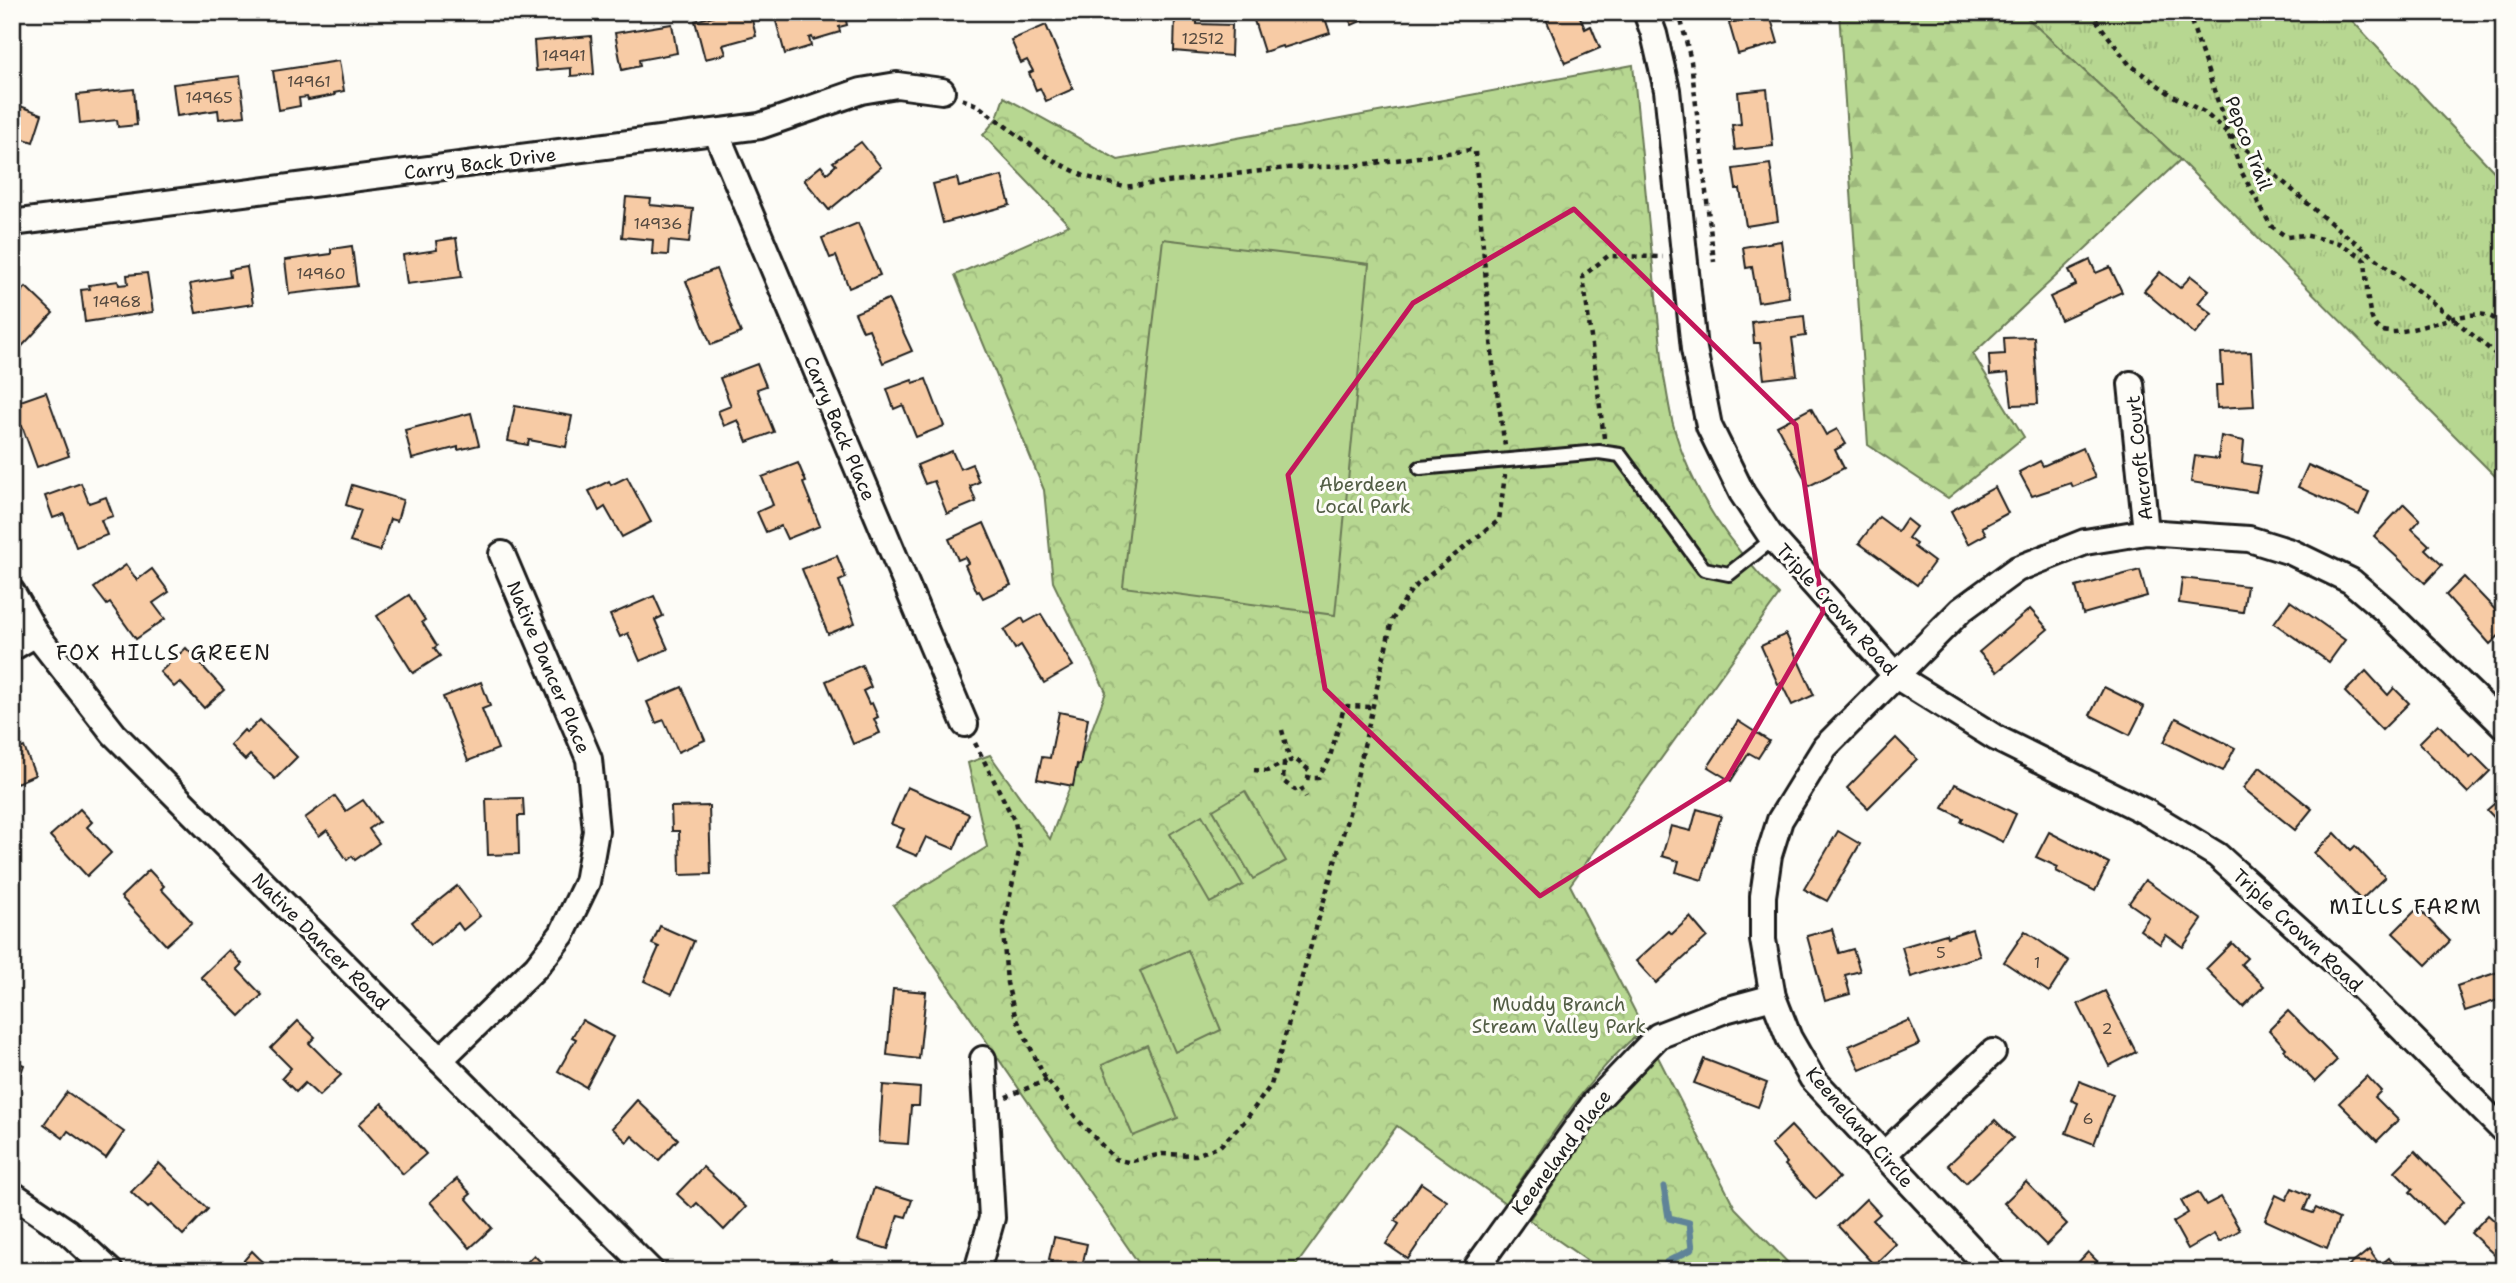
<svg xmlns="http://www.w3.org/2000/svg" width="2516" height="1283" viewBox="0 0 2516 1283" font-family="'Shantell Sans',sans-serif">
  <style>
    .grass { fill: url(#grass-tufts); stroke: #6a7a56; stroke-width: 2 }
    .forest { fill: url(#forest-firs); stroke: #6a7a56; stroke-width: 2 }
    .park { fill: url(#park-crowns); stroke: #6a7a56; stroke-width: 2 }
    .pitch { fill: #b7d791; stroke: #6a7a56; stroke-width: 2 }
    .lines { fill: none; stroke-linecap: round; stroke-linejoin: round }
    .stream { stroke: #5f8398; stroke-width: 7 }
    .building { fill: #f7cba5; stroke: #1c1c1c; stroke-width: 2 }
    .lane-casing { stroke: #1c1c1c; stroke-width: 18 }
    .street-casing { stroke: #1c1c1c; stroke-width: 30 }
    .path { stroke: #1c1c1c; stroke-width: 4.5; stroke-dasharray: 5 5; stroke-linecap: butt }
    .lane { stroke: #fdfcf7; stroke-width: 12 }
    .street { stroke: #fdfcf7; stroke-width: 24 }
    .marked { fill: none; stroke: #c2185b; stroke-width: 5; stroke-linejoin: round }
    .labels { text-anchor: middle; stroke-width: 6; stroke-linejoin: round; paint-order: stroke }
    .number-label { font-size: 16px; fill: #53483e }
    .street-label { font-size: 19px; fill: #1c1c1c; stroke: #fdfcf7 }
    .park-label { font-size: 19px; fill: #525d45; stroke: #fdfcf7 }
    .neighbourhood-label { font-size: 21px; letter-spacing: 2px; fill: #1c1c1c; stroke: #fdfcf7 }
  </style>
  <defs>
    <pattern id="grass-tufts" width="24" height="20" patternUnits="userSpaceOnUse" patternTransform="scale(1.75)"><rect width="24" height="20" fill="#b7d791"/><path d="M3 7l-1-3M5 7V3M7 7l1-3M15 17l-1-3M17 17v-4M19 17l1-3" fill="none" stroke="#9db87c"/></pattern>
    <pattern id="forest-firs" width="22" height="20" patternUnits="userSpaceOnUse" patternTransform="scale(1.75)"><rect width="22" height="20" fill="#b7d791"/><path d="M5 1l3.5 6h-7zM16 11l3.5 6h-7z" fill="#9db87c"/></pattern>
    <pattern id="park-crowns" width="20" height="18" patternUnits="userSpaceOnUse" patternTransform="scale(1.75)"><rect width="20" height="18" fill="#b7d791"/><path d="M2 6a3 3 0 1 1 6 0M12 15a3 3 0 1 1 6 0" fill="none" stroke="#9db87c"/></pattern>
  </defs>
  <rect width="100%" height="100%" fill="#fdfcf7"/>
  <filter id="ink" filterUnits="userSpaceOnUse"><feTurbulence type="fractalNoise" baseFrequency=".0143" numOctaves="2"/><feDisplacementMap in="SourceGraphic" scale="14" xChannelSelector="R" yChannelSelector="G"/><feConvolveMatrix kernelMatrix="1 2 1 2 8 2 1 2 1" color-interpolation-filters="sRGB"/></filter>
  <g filter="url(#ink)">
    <polygon class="grass" points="2021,12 2344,12 2504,182 2504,485 2180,160"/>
    <polygon class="forest" points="1839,12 2021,12 2180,160 1973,354 2024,437 1948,498 1868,445"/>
    <g class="park">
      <path d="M1633 65 1664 377C1667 392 1669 409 1673 424 1691 492 1731 547 1779 595L1570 885 1644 1029C1586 1076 1548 1142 1505 1203L1397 1126 1292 1271H1144L893 905 987 847 968 763 990 755 1050 839 1106 692 1053 582 1044 490 955 275 1069 225 983 135 997 118 1004 97 1118 160Z"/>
      <polygon points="1657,1055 1735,1208 1796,1271 1592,1271 1589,1262 1529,1220 1625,1083"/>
    </g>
    <g class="pitch">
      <polygon points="1163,239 1369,264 1335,615 1123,587"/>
      <polygon points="1245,791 1286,861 1253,879 1213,810"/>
      <polygon points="1202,815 1243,885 1210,903 1170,834"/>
      <polygon points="1188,950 1221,1030 1175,1052 1140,971"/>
      <polygon points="1147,1045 1178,1118 1133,1136 1102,1065"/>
    </g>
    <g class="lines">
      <polyline class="stream" points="1664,1187 1669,1218 1689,1223 1692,1249 1667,1262 1664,1271"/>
    </g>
    <g class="building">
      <polygon points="728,12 750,12 756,36 723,45 726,54 705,59 695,21"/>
      <polygon points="780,12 844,12 847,25 839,27 840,32 813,40 812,37 809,38 811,46 785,54 774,14"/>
      <polygon points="1256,12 1278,12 1279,16 1290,12 1323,12 1330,33 1283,48 1282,46 1264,52 1252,14"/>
      <polygon points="1345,12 1381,12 1352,25"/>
      <polygon points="1543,12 1578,12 1585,29 1591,26 1600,48 1565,63"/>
      <polygon points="1735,12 1769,12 1778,43 1738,54 1729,23 1738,21"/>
      <polygon points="1175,16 1197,17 1197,24 1232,25 1231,56 1174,51"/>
      <polygon points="672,24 677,53 639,60 640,66 622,70 615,33"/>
      <polygon points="1046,25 1073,89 1046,101 1040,88 1036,90 1029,73 1033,71 1027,60 1021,63 1011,40"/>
      <polygon points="591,36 594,74 571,76 571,68 536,71 534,41"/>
      <polygon points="339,61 344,91 334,93 335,95 308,100 307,97 299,98 300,106 279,110 273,71"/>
      <polygon points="240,76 245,116 219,119 218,110 177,116 173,84"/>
      <polygon points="134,89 137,125 118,127 117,120 80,124 77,95"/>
      <polygon points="1767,89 1773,146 1735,150 1732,125 1741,124 1738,92"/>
      <polygon points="12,103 42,114 33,142 18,137 17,140 12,138"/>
      <polygon points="861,142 881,167 829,210 804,180 821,166 827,173 836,165 833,162"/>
      <polygon points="1770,164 1778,221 1746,226 1740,189 1736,189 1733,169"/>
      <polygon points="1002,176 1010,205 943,223 933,184 957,178 959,187"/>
      <polygon points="626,197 651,199 650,205 693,209 689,243 669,241 668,255 652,254 653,240 622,237"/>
      <polygon points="858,223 880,275 849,288 836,256 830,258 822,238"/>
      <polygon points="456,238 462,277 407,284 403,255 437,250 436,241"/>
      <polygon points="1781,241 1789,297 1758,302 1752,267 1746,268 1743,247"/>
      <polygon points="352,246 357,286 289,294 285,260 331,254 331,249"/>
      <polygon points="2090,260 2096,273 2110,267 2122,292 2061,320 2050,297 2076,285 2069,270"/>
      <polygon points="247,267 253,304 196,313 190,284 230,277 229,270"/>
      <polygon points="716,269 741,333 711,345 686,281"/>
      <polygon points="2160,272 2180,288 2191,276 2209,290 2198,303 2212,314 2195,334 2144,291"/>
      <polygon points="147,273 153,312 85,322 81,290 90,289 89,285 118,281 119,285 128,284 127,275"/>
      <polygon points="26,287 53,313 13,356 12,302"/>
      <polygon points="888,299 912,351 883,363 869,329 863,331 855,313"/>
      <polygon points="1804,316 1806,336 1792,338 1797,375 1764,379 1760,343 1754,343 1752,322"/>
      <polygon points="2034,337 2038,404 2012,405 2008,373 1990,375 1989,355 2005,354 2004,338"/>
      <polygon points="2251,352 2254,406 2217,408 2216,385 2223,385 2221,353"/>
      <polygon points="757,364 766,386 757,389 774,432 747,442 738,420 724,426 718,411 731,406 720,378"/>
      <polygon points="926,379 944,426 916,437 903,405 894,409 887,389 912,380 913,383"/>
      <polygon points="46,392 69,456 37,467 22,426 17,428 12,414 12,404"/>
      <polygon points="515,406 572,416 566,447 529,440 528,445 508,441"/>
      <polygon points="1811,408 1826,435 1837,429 1846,444 1835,450 1844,468 1809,486 1777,426"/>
      <polygon points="471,413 479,445 458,450 458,447 412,459 405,430"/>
      <polygon points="2221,436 2244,441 2242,463 2261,466 2256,492 2191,482 2195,456 2218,459"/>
      <polygon points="2083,448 2095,478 2073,487 2071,483 2032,496 2019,472 2040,461 2043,466"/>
      <polygon points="952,451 960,469 972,464 979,482 970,486 976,502 947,514 934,481 925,484 917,465"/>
      <polygon points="798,463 806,482 803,483 820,526 787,539 781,526 766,532 757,512 773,505 762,477"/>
      <polygon points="2308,465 2369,492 2359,515 2298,487"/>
      <polygon points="627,477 651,522 622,537 605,507 599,511 589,491 609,481 611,485"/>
      <polygon points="81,483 89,503 106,497 113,516 101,520 107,535 76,547 64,514 53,518 45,496"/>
      <polygon points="352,485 403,500 397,521 390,519 380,551 350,542 361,510 346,505"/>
      <polygon points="1995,487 2008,513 1982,527 1986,534 1968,544 1951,511"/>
      <polygon points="2404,504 2420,520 2412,529 2429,545 2425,549 2442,565 2425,583 2374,536"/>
      <polygon points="1879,517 1898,531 1906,519 1916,527 1908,538 1916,544 1914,547 1934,562 1917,585 1859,543"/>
      <polygon points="984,523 1011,585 983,598 979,591 977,592 965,565 968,563 965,557 958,560 949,539"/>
      <polygon points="837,556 846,578 839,581 855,623 828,634 802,569"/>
      <polygon points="126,565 137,580 152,569 169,592 153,603 165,619 136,639 110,603 107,605 94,588"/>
      <polygon points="2140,570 2147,596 2083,614 2076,587"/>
      <polygon points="2464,577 2504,619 2504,631 2490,644 2446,595"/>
      <polygon points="2182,578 2247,586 2243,612 2179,603"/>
      <polygon points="409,595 425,620 422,622 437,646 434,648 440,656 413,673 377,616"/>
      <polygon points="654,596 663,616 655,620 668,649 640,661 628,633 620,637 610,615"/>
      <polygon points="2290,601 2345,640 2329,662 2274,623"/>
      <polygon points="2030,609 2048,629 1997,672 1979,652"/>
      <polygon points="1041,614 1073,666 1044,683 1021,645 1015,649 1004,630 1022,618 1025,623"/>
      <polygon points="1786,634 1814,695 1792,705 1781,683 1778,684 1761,646"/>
      <polygon points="186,648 224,690 204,708 180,682 174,687 160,672"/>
      <polygon points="862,665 871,687 863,691 869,704 872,703 878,717 874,719 880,733 853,744 826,681"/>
      <polygon points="2366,671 2388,695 2394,688 2409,703 2382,730 2345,692"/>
      <polygon points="481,682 490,706 482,709 498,749 468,761 443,697"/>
      <polygon points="682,687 705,740 678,752 664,720 656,723 647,702"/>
      <polygon points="2104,687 2144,707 2130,735 2090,715"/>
      <polygon points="1059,712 1088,718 1080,765 1077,764 1073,786 1037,779 1042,757 1050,758"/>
      <polygon points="2176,718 2235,748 2223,771 2164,742"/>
      <polygon points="260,720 297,757 275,779 250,755 245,760 230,745 244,730 247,733"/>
      <polygon points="1738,721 1769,741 1758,758 1749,753 1731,781 1708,767"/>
      <polygon points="2438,724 2470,757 2473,754 2490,771 2468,793 2419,743"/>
      <polygon points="1896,738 1917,759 1868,808 1847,788"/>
      <polygon points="24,747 35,775 12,785 12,752"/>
      <polygon points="2260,767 2312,809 2295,830 2243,788"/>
      <polygon points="1955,784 2016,814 2003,842 1961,822 1963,818 1943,808"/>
      <polygon points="907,787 969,814 954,849 926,837 917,856 896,847 904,829 891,824"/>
      <polygon points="2504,795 2504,828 2487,810"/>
      <polygon points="335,796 346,811 363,800 379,822 369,829 379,843 355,860 352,856 347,860 327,830 319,836 305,818"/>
      <polygon points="523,798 524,816 518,816 519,854 488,855 486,799"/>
      <polygon points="709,806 711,874 680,875 679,831 672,831 671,807"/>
      <polygon points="80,809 92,822 87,827 111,853 87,876 50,836"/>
      <polygon points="1697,809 1721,816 1702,880 1676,872 1679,861 1662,856 1671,826 1691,831"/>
      <polygon points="1838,831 1860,844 1827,901 1804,889"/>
      <polygon points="2049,832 2109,863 2095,891 2056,871 2058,867 2036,857"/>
      <polygon points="2335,833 2351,850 2355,846 2385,877 2361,900 2314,853"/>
      <polygon points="149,870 164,886 161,889 192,922 166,945 121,897"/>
      <polygon points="2145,880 2202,920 2183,947 2166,935 2160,944 2140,930 2149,917 2129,903"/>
      <polygon points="457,886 480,916 463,930 458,923 430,945 412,922"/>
      <polygon points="2418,908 2450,941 2426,965 2393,933"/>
      <polygon points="1690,917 1707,937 1656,983 1636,961 1669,931 1672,934"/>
      <polygon points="660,926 694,941 672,994 644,981 659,947 652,944"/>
      <polygon points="1832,929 1839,953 1853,949 1860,971 1845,975 1850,994 1825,1001 1807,936"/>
      <polygon points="1972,929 1980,956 1911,977 1902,947 1946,934 1947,937"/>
      <polygon points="2025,931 2069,961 2049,992 2004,962"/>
      <polygon points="2232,943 2247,958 2241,964 2264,986 2243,1007 2206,969"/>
      <polygon points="229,950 242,964 237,969 262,995 240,1016 201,977"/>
      <polygon points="2504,970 2504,998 2465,1011 2457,986"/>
      <polygon points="893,989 926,992 919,1059 887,1055"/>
      <polygon points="2105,991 2136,1052 2109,1066 2078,1004"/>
      <polygon points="2288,1011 2337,1060 2315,1082 2284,1050 2286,1048 2269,1030"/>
      <polygon points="582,1020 613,1037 586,1087 558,1071 576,1039 572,1037"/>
      <polygon points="1909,1020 1920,1044 1860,1070 1849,1046"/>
      <polygon points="298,1021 315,1037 309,1043 341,1075 319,1096 305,1083 296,1092 282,1078 291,1068 271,1048"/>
      <polygon points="1704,1059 1767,1083 1758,1107 1694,1083"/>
      <polygon points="12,1061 24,1065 12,1099"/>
      <polygon points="2367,1076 2381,1091 2375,1097 2398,1120 2377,1141 2339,1103"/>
      <polygon points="2079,1081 2113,1094 2094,1144 2066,1133 2078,1103 2071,1100"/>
      <polygon points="883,1085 920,1088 919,1106 911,1106 908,1144 879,1142"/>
      <polygon points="67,1092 124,1132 106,1158 68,1131 63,1138 44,1124"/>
      <polygon points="637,1100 678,1139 659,1160 632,1136 627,1142 612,1128"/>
      <polygon points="382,1103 426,1154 403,1174 359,1124"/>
      <polygon points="1995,1120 2013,1138 1966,1183 1948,1165"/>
      <polygon points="1791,1126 1839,1178 1816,1199 1785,1165 1787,1163 1771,1145"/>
      <polygon points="2415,1151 2464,1201 2442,1224 2410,1192 2413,1189 2395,1171"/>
      <polygon points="159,1163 208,1209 183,1235 151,1205 148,1208 131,1192"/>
      <polygon points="703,1167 746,1207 724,1230 697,1203 692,1208 677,1194"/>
      <polygon points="457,1179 471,1194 466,1198 492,1228 470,1248 430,1202"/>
      <polygon points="2026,1182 2067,1224 2046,1245 2004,1203"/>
      <polygon points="1421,1183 1447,1201 1408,1259 1386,1244 1399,1224 1395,1221"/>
      <polygon points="874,1188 912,1200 906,1217 898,1215 888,1249 858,1240"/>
      <polygon points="2292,1188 2310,1196 2304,1210 2313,1213 2316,1208 2339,1219 2327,1248 2265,1220 2276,1195 2286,1200"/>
      <polygon points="2198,1192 2206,1205 2221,1197 2240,1230 2219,1242 2214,1234 2188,1249 2173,1222 2188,1213 2181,1201"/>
      <polygon points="1866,1199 1880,1214 1873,1220 1896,1244 1874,1265 1838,1226"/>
      <polygon points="2488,1215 2504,1229 2504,1264 2471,1233"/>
      <polygon points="1054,1237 1087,1244 1081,1271 1050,1271 1052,1260 1049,1259"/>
      <polygon points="2369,1250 2380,1265 2389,1258 2399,1271 2343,1271"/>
      <polygon points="252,1251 259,1258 274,1271 235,1271"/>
      <polygon points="2088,1252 2107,1271 2070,1271"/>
      <polygon points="534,1255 549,1271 518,1271"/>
      <polygon points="832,1260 836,1271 809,1271 822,1266 821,1264"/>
    </g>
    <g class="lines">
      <g class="lane-casing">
        <polyline id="lane" points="1420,468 1599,452 1620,455 1704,569 1729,574 1773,539"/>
      </g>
      <g class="street-casing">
        <g id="street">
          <polyline points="1646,12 1654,34 1667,90 1694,349 1709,426 1742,493 1770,535 1896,676 1996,738 2146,812 2217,855 2348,974 2504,1131"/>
          <polyline points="716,132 965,724"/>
          <polyline points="12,223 760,126 861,91 897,85 942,91"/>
          <polyline points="2131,384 2146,532"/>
          <polyline points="12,592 36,634 114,734 651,1271"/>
          <polyline points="12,648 36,634"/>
          <polyline points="440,1060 537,966 562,934 587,882 596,831 589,759 502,554"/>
          <polyline points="1883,1155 1993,1052"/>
          <polyline points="12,1194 68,1232 110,1271"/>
          <polyline points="977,1271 992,1218 983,1059"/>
          <polyline points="1474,1271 1595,1102 1658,1036 1725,1010 1773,997"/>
          <polyline points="1992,1271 1812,1078 1789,1038 1773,997 1763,940 1763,896 1769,855 1780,820 1825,747 1961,610 2017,569 2085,542 2146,532 2249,539 2291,552 2351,581 2385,610 2504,726"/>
        </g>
      </g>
      <g class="path">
        <polyline points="1679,12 1691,61 1714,262"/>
        <polyline points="2090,12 2129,64 2173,96 2204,112 2323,217 2451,317 2504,361"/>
        <path d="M2188 12 2241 171 2271 226 2287 237 2304 235 2339 243 2359 255 2365 260C2367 277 2366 311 2375 325 2390 348 2459 306 2489 316 2496 318 2499 325 2504 331"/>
        <polyline points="962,99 977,105 1046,156 1066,167 1084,176 1124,187 1287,168 1352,166 1470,150 1475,152 1493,364 1505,446"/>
        <polyline points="1604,438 1583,276 1608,256 1663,257"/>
        <polyline points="1282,730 1290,761 1295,759 1309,770 1308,778 1318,778 1329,760 1343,711 1347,706 1371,707"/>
        <polyline points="975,743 1015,822 1020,847 1003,930 1007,983 1015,1015 1044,1076 1077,1119 1115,1159 1128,1162 1162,1154 1196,1155 1220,1146 1244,1122 1271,1085 1349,813 1392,620 1412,589 1499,520 1505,475"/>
        <polyline points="1284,763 1283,781 1295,790 1301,787 1306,797"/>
        <polyline points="1254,770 1267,771 1286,762"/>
        <polyline points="1006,1097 1047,1080"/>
      </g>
      <use href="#lane" class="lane"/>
      <use href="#street" class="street"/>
    </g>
  </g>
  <path class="marked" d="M1574 209 1796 425 1823 612 1727 779 1540 896 1325 689 1288 475 1413 303Z"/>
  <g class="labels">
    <g class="number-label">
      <text x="1203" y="44">12512</text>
      <text x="564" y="61">14941</text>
      <text x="309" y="87">14961</text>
      <text x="209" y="103">14965</text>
      <text x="658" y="229">14936</text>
      <text x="321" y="279">14960</text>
      <text x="117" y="307">14968</text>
      <text x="1941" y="958">5</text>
      <text x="2037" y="968">1</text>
      <text x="2107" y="1034">2</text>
      <text x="2088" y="1124">6</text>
    </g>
    <g class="street-label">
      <text transform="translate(2249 143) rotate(69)" y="7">Pepco Trail</text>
      <text transform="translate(480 163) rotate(-7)" y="7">Carry Back Drive</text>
      <text transform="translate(840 428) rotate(67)" y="7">Carry Back Place</text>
      <text transform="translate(2139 458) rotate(-96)" y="7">Ancroft Court</text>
      <text transform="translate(1837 609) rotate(48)" y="7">Triple Crown Road</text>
      <text transform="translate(549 667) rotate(67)" y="7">Native Dancer Place</text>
      <text transform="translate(2298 930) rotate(43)" y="7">Triple Crown Road</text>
      <text transform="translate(321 941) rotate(45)" y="7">Native Dancer Road</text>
      <text transform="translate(1860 1127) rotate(49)" y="7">Keeneland Circle</text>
      <text transform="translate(1561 1152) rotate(-53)" y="7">Keeneland Place</text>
    </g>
    <g class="park-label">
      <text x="1363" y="491">Aberdeen<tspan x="1363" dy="22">Local Park</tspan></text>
      <text x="1559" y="1011">Muddy Branch<tspan x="1559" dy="22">Stream Valley Park</tspan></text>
    </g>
    <g class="neighbourhood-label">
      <text x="164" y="660">FOX HILLS GREEN</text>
      <text x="2406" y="914">MILLS FARM</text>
    </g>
  </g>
  <rect width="2516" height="1283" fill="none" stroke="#fdfcf7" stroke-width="42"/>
  <rect x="21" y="21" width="2474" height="1241" fill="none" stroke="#1c1c1c" stroke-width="2.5" filter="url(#ink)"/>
</svg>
